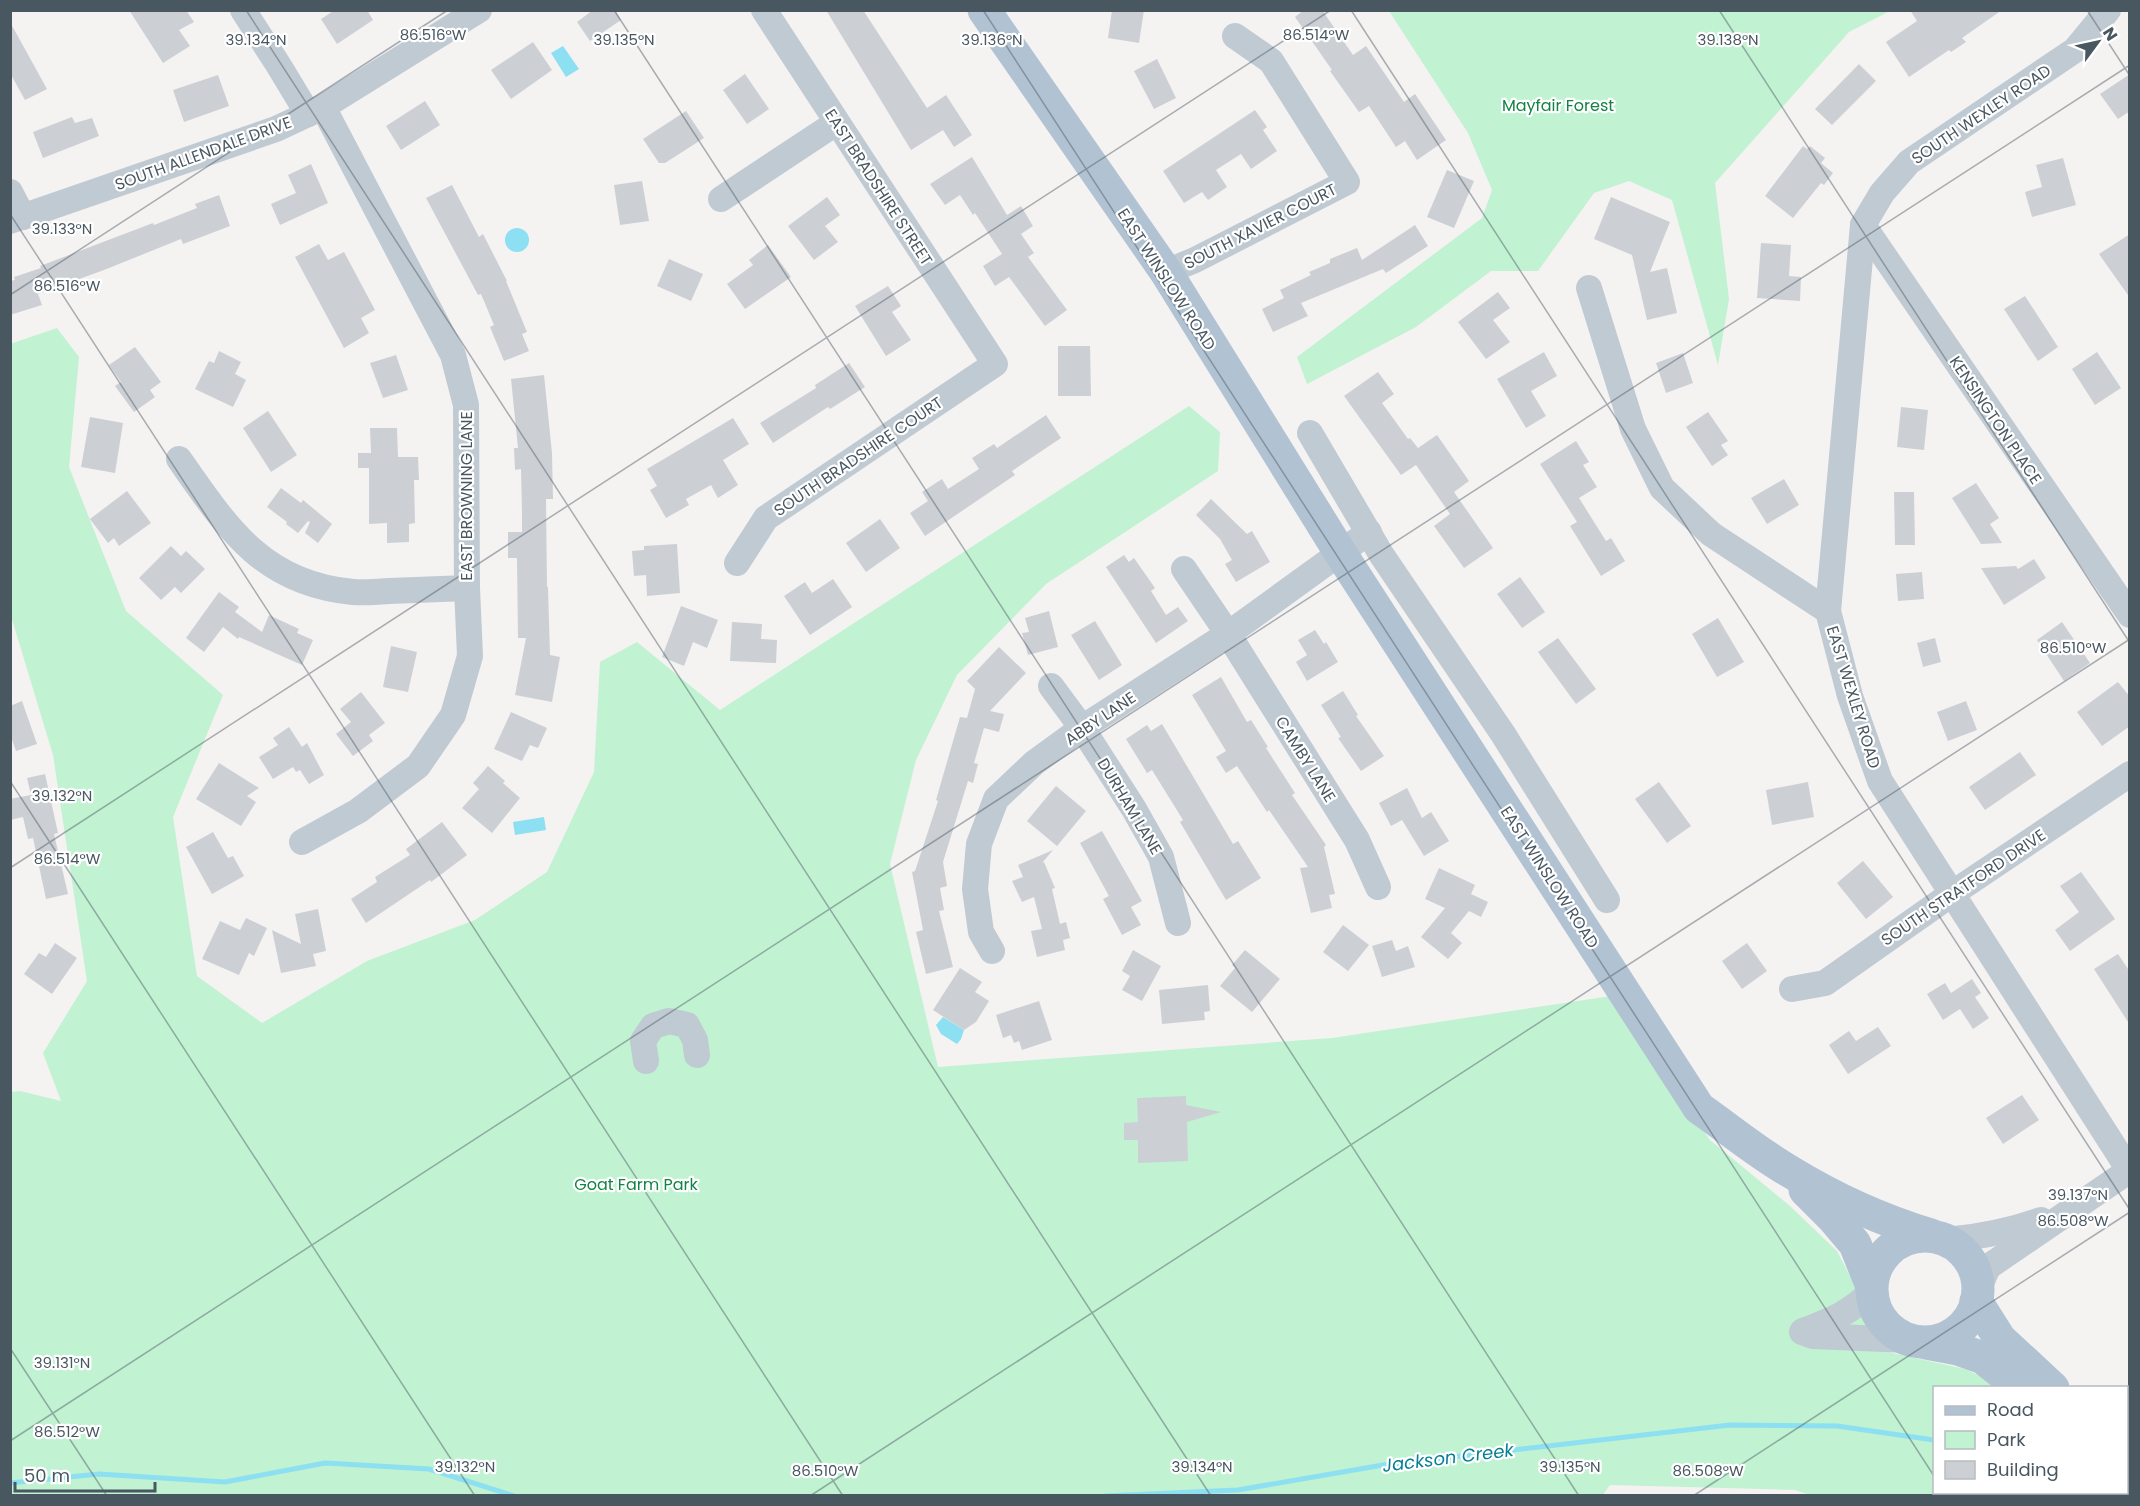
<svg xmlns="http://www.w3.org/2000/svg" width="2140" height="1506" viewBox="0 0 2140 1506" font-family="Poppins,sans-serif">
  <style>
    .green { fill: #c1f2d2 }
    .water { fill: #8ce0f1 }
    .lines { fill: none; stroke-linecap: round; stroke-linejoin: round }
    .stream { stroke: #8ce0f1; stroke-width: 5 }
    .building { fill: #ccd0d5 }
    .minor { stroke: #c0cad2; stroke-width: 26 }
    .major { stroke: #b1c3d2; stroke-width: 33 }
    .ticks { fill: none; stroke: #495761; stroke-width: 1.5; stroke-opacity: 0.45 }
    .labels { text-anchor: middle; stroke-width: 4.5; stroke-linejoin: round; paint-order: stroke }
    .park-label { font-size: 16px; fill: #138346; stroke: #fff }
    .street-label { font-size: 16px; fill: #495761; stroke: #fff }
    .water-label { font-size: 18px; font-style: italic; fill: #077e97; stroke: #fff }
    .ticks-label { font-size: 15px; text-anchor: middle; fill: #495761; stroke: #fff; stroke-width: 4.5; stroke-linejoin: round; paint-order: stroke }
  </style>
  <rect width="100%" height="100%" fill="#f5f2f2"/>
  <g class="green">
    <polygon points="1389,11 1890,11 1849,32 1715,183 1729,299 1718,365 1672,200 1629,181 1594,193 1538,271 1491,271 1416,327 1307,384 1297,357 1482,218 1492,190 1468,133"/>
    <polygon points="57,328 79,357 69,467 126,611 223,695 173,817 197,976 262,1023 367,961 475,920 547,872 594,772 600,662 637,642 720,710 1189,406 1220,432 1218,471 1046,584 957,675 916,760 890,864 938,1067 1332,1038 1611,996 1710,1140 1790,1206 1837,1251 1851,1278 1879,1350 1965,1369 2003,1387 1934,1388 1934,1492 2093,1492 2094,1495 1813,1496 1795,1490 1610,1485 1602,1496 11,1495 11,1092 20,1091 61,1101 43,1053 87,981 53,755 11,616 10,344"/>
  </g>
  <g class="water">
    <polygon points="563,46 579,69 566,77 551,53"/>
    <circle cx="517" cy="240" r="12"/>
    <polygon points="544,817 546,830 515,835 513,822"/>
    <polygon points="943,1017 964,1030 961,1039 957,1044 941,1034 936,1025"/>
  </g>
  <g class="lines">
    <g class="stream">
      <polyline points="10,1483 99,1474 225,1482 325,1463 429,1469 514,1496"/>
      <polyline points="2036,1492 2040,1496"/>
      <polyline points="1105,1496 1238,1490 1383,1465 1730,1425 1837,1426 1934,1440"/>
    </g>
  </g>
  <g class="building">
    <polygon points="129,10 186,10 194,22 179,30 190,46 163,63"/>
    <polygon points="335,10 367,10 373,20 337,44 321,19"/>
    <polygon points="593,10 615,10 621,20 590,41 577,22"/>
    <polygon points="826,10 863,10 927,108 946,95 972,135 954,147 943,130 911,150"/>
    <polygon points="1112,10 1144,10 1139,43 1108,38"/>
    <polygon points="1304,10 1322,10 1353,55 1366,46 1404,102 1415,94 1446,140 1417,160 1405,141 1396,147 1369,106 1359,112 1330,71 1332,70 1295,17"/>
    <polygon points="1910,10 2002,10 1962,38 1966,42 1951,52 1949,50 1909,77 1886,42 1917,21"/>
    <polygon points="10,22 47,89 25,100 10,73"/>
    <polygon points="533,42 552,70 511,99 491,70"/>
    <polygon points="1157,59 1176,98 1154,109 1134,71"/>
    <polygon points="1859,64 1876,81 1832,125 1815,109"/>
    <polygon points="745,74 769,109 747,124 723,90"/>
    <polygon points="2130,74 2130,111 2118,119 2100,94"/>
    <polygon points="218,75 229,106 184,122 173,90"/>
    <polygon points="425,101 440,125 401,150 386,126"/>
    <polygon points="1255,110 1267,127 1263,130 1277,151 1251,169 1241,154 1216,170 1227,187 1208,200 1202,192 1184,203 1163,171"/>
    <polygon points="686,111 704,138 665,163 659,163 643,139"/>
    <polygon points="72,117 75,123 92,118 99,136 43,158 33,132"/>
    <polygon points="1803,146 1807,149 1810,146 1825,158 1821,163 1833,173 1824,185 1821,183 1793,218 1765,196"/>
    <polygon points="972,157 1007,215 1021,206 1033,226 1021,234 1034,253 1028,257 1067,310 1045,326 1009,277 995,286 983,266 1002,254 975,213 973,215 960,195 945,205 930,184"/>
    <polygon points="2063,158 2076,205 2032,217 2025,192 2042,187 2036,165"/>
    <polygon points="311,164 328,203 280,225 271,204 296,193 288,175"/>
    <polygon points="1447,170 1474,181 1454,228 1427,217"/>
    <polygon points="642,181 649,221 620,225 614,185"/>
    <polygon points="452,185 479,237 483,234 507,281 506,281 527,332 522,334 529,351 504,361 490,327 494,325 481,294 478,295 426,198"/>
    <polygon points="219,195 230,226 183,244 181,239 104,270 38,294 42,305 10,315 10,281 15,280 14,277 41,268 40,266 153,223 154,225 197,208 195,204"/>
    <polygon points="827,197 840,215 825,226 838,242 814,260 788,226"/>
    <polygon points="1611,197 1670,222 1650,272 1667,268 1677,313 1647,320 1632,255 1594,239"/>
    <polygon points="1415,225 1428,246 1386,273 1383,269 1301,303 1308,316 1273,332 1262,309 1284,298 1280,290 1311,275 1309,272 1330,263 1330,259 1357,248 1362,260"/>
    <polygon points="2130,234 2130,298 2099,254"/>
    <polygon points="1761,243 1791,245 1789,276 1801,277 1800,301 1757,298"/>
    <polygon points="319,244 328,260 344,252 375,310 361,318 369,333 344,348 295,257"/>
    <polygon points="768,245 791,277 745,309 727,284 753,265 749,260"/>
    <polygon points="669,259 703,274 691,301 657,286"/>
    <polygon points="888,286 901,306 892,312 911,340 886,356 855,306"/>
    <polygon points="1498,292 1510,308 1493,320 1510,342 1486,359 1458,322"/>
    <polygon points="2025,296 2058,347 2038,361 2004,309"/>
    <polygon points="1058,346 1090,346 1091,396 1058,396"/>
    <polygon points="135,347 161,382 150,390 155,397 134,412 115,386 121,382 109,365"/>
    <polygon points="219,351 241,362 235,374 246,380 233,407 195,389 209,361 214,363"/>
    <polygon points="1544,352 1557,376 1531,391 1546,416 1526,428 1497,379"/>
    <polygon points="2097,352 2121,388 2095,405 2072,369"/>
    <polygon points="1683,353 1693,383 1666,393 1656,363"/>
    <polygon points="396,355 408,390 383,398 370,363"/>
    <polygon points="849,363 865,387 830,409 828,407 773,443 760,423 816,388 815,385"/>
    <polygon points="1378,372 1394,394 1382,403 1408,439 1410,438 1418,448 1437,435 1469,481 1454,492 1493,548 1464,568 1434,526 1450,514 1416,465 1401,475 1344,396"/>
    <polygon points="544,375 552,453 553,499 546,499 547,587 548,587 550,655 560,657 552,702 515,695 526,638 518,638 517,558 508,558 508,532 522,532 522,513 521,469 515,470 514,448 518,448 511,379"/>
    <polygon points="1901,407 1928,410 1924,450 1897,447"/>
    <polygon points="268,411 297,455 271,472 243,428"/>
    <polygon points="1708,412 1728,441 1721,445 1728,455 1712,466 1686,427"/>
    <polygon points="1046,415 1061,438 1012,471 1015,475 925,536 910,513 928,501 922,492 942,479 948,489 979,469 972,458 994,444 997,448"/>
    <polygon points="90,417 123,423 115,473 81,467"/>
    <polygon points="733,418 749,444 723,460 738,485 718,498 711,485 686,499 689,505 666,518 650,490 657,486 647,469"/>
    <polygon points="370,428 397,428 398,457 418,457 419,480 414,480 415,523 409,524 409,542 387,543 387,523 369,524 369,468 358,468 358,453 371,453"/>
    <polygon points="1576,441 1589,462 1583,465 1597,487 1579,498 1606,541 1611,538 1625,561 1601,576 1570,526 1577,522 1540,464"/>
    <polygon points="1784,479 1799,505 1767,524 1751,498"/>
    <polygon points="1976,483 1999,518 1990,524 2002,543 1981,544 1952,498"/>
    <polygon points="281,488 301,503 303,500 332,524 318,543 305,533 310,522 308,521 298,533 286,524 287,522 267,507"/>
    <polygon points="127,491 151,523 119,546 114,538 108,543 90,519"/>
    <polygon points="1894,492 1914,492 1915,545 1895,545"/>
    <polygon points="1211,499 1247,534 1252,531 1270,562 1236,582 1225,564 1232,560 1220,539 1196,515"/>
    <polygon points="880,519 900,548 866,572 846,543"/>
    <polygon points="677,544 680,593 647,596 646,575 634,576 632,551 644,550 644,546"/>
    <polygon points="171,546 181,556 186,551 205,569 181,593 175,587 161,600 139,578"/>
    <polygon points="1124,555 1129,562 1134,558 1155,588 1151,591 1166,615 1178,607 1188,621 1156,643 1106,567"/>
    <polygon points="2034,559 2046,578 2004,605 1981,568 2016,566 2018,569"/>
    <polygon points="1922,572 1924,599 1898,601 1896,574"/>
    <polygon points="1520,577 1545,612 1522,628 1497,594"/>
    <polygon points="833,579 852,607 810,635 784,596 805,582 812,593"/>
    <polygon points="219,592 239,607 235,612 262,632 269,615 299,629 297,633 313,640 302,665 239,637 238,639 223,627 204,652 186,638"/>
    <polygon points="681,606 718,620 707,648 693,642 684,666 662,657"/>
    <polygon points="1049,611 1058,647 1028,655 1022,633 1029,632 1025,618"/>
    <polygon points="1718,618 1744,662 1717,677 1692,634"/>
    <polygon points="1095,621 1122,665 1099,680 1071,635"/>
    <polygon points="732,622 762,624 761,639 777,640 776,663 730,661"/>
    <polygon points="2062,622 2090,663 2064,681 2037,640"/>
    <polygon points="1315,630 1324,644 1326,642 1338,662 1307,681 1296,662 1307,655 1298,640"/>
    <polygon points="1558,638 1596,689 1576,704 1538,652"/>
    <polygon points="1935,638 1941,662 1923,667 1917,643"/>
    <polygon points="391,646 417,652 408,692 383,687"/>
    <polygon points="999,647 1026,673 990,711 1004,714 999,732 984,728 974,763 978,764 973,783 968,781 943,862 947,886 940,888 944,910 939,911 953,967 926,974 916,932 923,930 912,872 915,871 938,801 936,800 960,717 967,718 975,689 967,681"/>
    <polygon points="1221,677 1247,722 1251,720 1268,747 1266,748 1295,793 1292,795 1326,845 1324,847 1335,894 1329,895 1332,908 1311,913 1300,868 1308,867 1269,810 1267,812 1237,766 1226,773 1216,757 1226,751 1192,695"/>
    <polygon points="2118,682 2130,697 2130,726 2102,746 2077,712"/>
    <polygon points="1343,691 1358,715 1356,716 1384,756 1361,771 1338,738 1341,737 1321,705"/>
    <polygon points="361,692 385,723 369,735 373,741 353,756 336,734 351,722 340,709"/>
    <polygon points="22,701 37,744 16,751 10,734 10,706"/>
    <polygon points="1966,701 1977,730 1948,741 1937,712"/>
    <polygon points="511,712 547,728 538,748 530,745 522,761 494,749"/>
    <polygon points="1162,724 1233,844 1238,841 1261,878 1226,900 1180,822 1183,820 1152,770 1147,773 1126,739 1147,725 1151,731"/>
    <polygon points="289,727 302,747 307,743 324,775 309,784 300,770 296,772 293,767 273,779 259,757 278,745 273,738"/>
    <polygon points="2020,752 2036,775 1985,810 1969,787"/>
    <polygon points="219,763 259,788 247,796 256,802 241,826 196,799"/>
    <polygon points="488,766 505,781 503,783 520,798 492,833 462,808 479,789 473,783"/>
    <polygon points="45,774 58,833 54,834 68,894 46,899 33,838 28,839 23,817 10,820 10,799 31,795 27,778"/>
    <polygon points="1659,782 1691,826 1667,843 1635,799"/>
    <polygon points="1808,782 1814,817 1772,825 1766,790"/>
    <polygon points="1056,786 1086,811 1057,846 1027,821"/>
    <polygon points="1407,788 1422,818 1431,812 1449,841 1424,856 1402,820 1391,826 1379,803"/>
    <polygon points="442,822 467,855 431,882 430,880 366,923 351,899 377,882 375,877 410,855 406,849"/>
    <polygon points="1102,831 1142,901 1131,907 1141,925 1122,935 1103,899 1109,896 1080,843"/>
    <polygon points="213,832 228,858 233,856 244,876 212,894 186,847"/>
    <polygon points="1053,850 1042,863 1044,862 1055,888 1052,889 1060,924 1066,922 1070,938 1063,940 1065,950 1037,957 1031,931 1042,929 1034,897 1022,902 1012,881 1023,877 1018,865"/>
    <polygon points="1863,861 1893,897 1866,919 1837,883"/>
    <polygon points="1439,868 1475,885 1471,894 1488,902 1481,917 1469,911 1451,933 1462,943 1448,959 1421,937 1445,908 1425,899"/>
    <polygon points="2081,872 2115,919 2070,951 2055,930 2079,912 2060,886"/>
    <polygon points="318,909 326,951 313,954 316,966 281,973 272,930 301,944 295,914"/>
    <polygon points="246,918 267,928 254,956 249,953 239,975 202,959 220,921 240,930"/>
    <polygon points="1343,925 1369,945 1348,971 1323,952"/>
    <polygon points="1392,940 1396,951 1408,946 1415,967 1382,977 1372,946"/>
    <polygon points="55,943 77,958 52,994 24,974 39,953 46,957"/>
    <polygon points="1747,943 1767,971 1742,989 1722,961"/>
    <polygon points="1133,950 1161,966 1142,1001 1122,990 1130,976 1122,971"/>
    <polygon points="1245,950 1280,979 1252,1012 1220,986 1235,968 1232,965"/>
    <polygon points="2118,954 2130,972 2130,1025 2094,969"/>
    <polygon points="960,968 982,982 975,992 989,1001 976,1022 964,1030 933,1010"/>
    <polygon points="1972,979 1981,993 1975,997 1989,1018 1973,1029 1960,1009 1943,1020 1927,994 1945,983 1951,993"/>
    <polygon points="1208,985 1210,1011 1204,1012 1205,1020 1162,1024 1159,990"/>
    <polygon points="1039,1001 1052,1040 1022,1050 1019,1041 1014,1043 1011,1035 1003,1038 996,1015"/>
    <polygon points="1878,1027 1891,1046 1848,1074 1829,1045 1849,1031 1856,1041"/>
    <polygon points="2022,1095 2039,1120 2003,1144 1986,1118"/>
    <polygon points="1186,1096 1186,1105 1221,1112 1187,1122 1188,1161 1138,1163 1138,1140 1124,1140 1124,1123 1138,1122 1137,1098"/>
  </g>
  <g class="lines">
    <g class="minor">
      <polyline points="243,10 279,66 308,114"/>
      <polyline points="2108,10 2075,50 1909,162 1882,193 1863,225 1828,611 1850,696 1880,781 2129,1170"/>
      <polyline points="10,192 23,217"/>
      <polyline points="721,199 836,123"/>
      <polyline points="10,221 276,129 323,107 479,10"/>
      <polyline points="1863,225 2130,615"/>
      <polyline points="1166,272 1195,260 1347,182 1271,61 1235,36"/>
      <polyline points="1589,288 1633,429 1662,488 1711,534 1828,611"/>
      <polyline points="1310,433 1381,554 1503,734 1607,900"/>
      <path d="M179 459C226 526 262 584 353 592 365 593 377 592 389 591 415 590 441 589 467 588"/>
      <polyline points="737,563 766,518 995,364 764,10"/>
      <polyline points="1184,569 1228,634 1357,840 1378,887"/>
      <polyline points="1051,686 1082,728 1134,809 1161,857 1178,923"/>
      <polyline points="302,842 358,811 418,766 453,715 470,656 467,588 466,405 453,355 323,107"/>
      <polyline points="992,951 981,932 975,889 979,844 996,799 1034,763 1082,728 1228,634 1369,532"/>
      <polyline points="1792,989 1825,983 1953,893 2130,774"/>
      <polyline points="646,1061 643,1041 653,1026 669,1021 687,1025 695,1040 697,1055"/>
      <path d="M1946 1240C1980 1237 2010 1231 2041 1220"/>
      <polyline points="1977,1293 1988,1267 2130,1170"/>
      <path d="M1803 1331C1832 1320 1850 1313 1872 1291"/>
      <polyline points="1802,1332 1813,1336 1908,1340"/>
    </g>
    <g class="major">
      <path d="M984 10 1166 272 1341 554 1699 1108C1729 1129 1758 1153 1789 1171 1833 1198 1881 1220 1931 1235"/>
      <polyline points="1805,1190 1833,1218 1855,1244 1871,1284"/>
      <circle cx="1925" cy="1289" r="53"/>
      <polyline points="1976,1301 2000,1339 2053,1388"/>
      <polyline points="1926,1343 1958,1349 1983,1358 2021,1388"/>
      <polyline points="2108,1492 2109,1496"/>
    </g>
  </g>
  <path class="ticks" d="M246 10 1211 1496M614 10 1579 1496M983 10 1934 1476M1351 10 2130 1210M1719 10 2130 643M2087 10 2130 76M10 214 843 1496M10 295 448 10M10 781 475 1496M10 868 1331 10M10 1348 107 1496M10 1441 2130 65M1945 1492 1947 1496M810 1496 2130 639M1693 1496 2130 1212"/>
  <g class="labels">
    <g class="park-label">
      <text x="1558" y="111">Mayfair Forest</text>
      <text x="636" y="1190">Goat Farm Park</text>
    </g>
    <g class="street-label">
      <text transform="translate(1981 114) rotate(-34)" y="6">SOUTH WEXLEY ROAD</text>
      <text transform="translate(203 153) rotate(-20)" y="6">SOUTH ALLENDALE DRIVE</text>
      <text transform="translate(879 187) rotate(57)" y="6">EAST BRADSHIRE STREET</text>
      <text transform="translate(1260 226) rotate(-27)" y="6">SOUTH XAVIER COURT</text>
      <text transform="translate(1167 279) rotate(57)" y="6">EAST WINSLOW ROAD</text>
      <text transform="translate(1996 420) rotate(56)" y="6">KENSINGTON PLACE</text>
      <text transform="translate(858 456) rotate(-34)" y="6">SOUTH BRADSHIRE COURT</text>
      <text transform="translate(466 496) rotate(-90)" y="6">EAST BROWNING LANE</text>
      <text transform="translate(1854 697) rotate(73)" y="6">EAST WEXLEY ROAD</text>
      <text transform="translate(1100 718) rotate(-34)" y="6">ABBY LANE</text>
      <text transform="translate(1306 759) rotate(58)" y="6">CAMBY LANE</text>
      <text transform="translate(1130 806) rotate(59)" y="6">DURHAM LANE</text>
      <text transform="translate(1550 877) rotate(57)" y="6">EAST WINSLOW ROAD</text>
      <text transform="translate(1963 887) rotate(-34)" y="6">SOUTH STRATFORD DRIVE</text>
    </g>
    <g class="water-label">
      <text transform="translate(1448 1458) rotate(-7)" y="6">Jackson Creek</text>
    </g>
  </g>
  <g class="ticks-label">
    <text x="433" y="40">86.516°W</text>
    <text x="1316" y="40">86.514°W</text>
    <text x="256" y="45">39.134°N</text>
    <text x="624" y="45">39.135°N</text>
    <text x="992" y="45">39.136°N</text>
    <text x="1728" y="45">39.138°N</text>
    <text x="62" y="234">39.133°N</text>
    <text x="67" y="291">86.516°W</text>
    <text x="2073" y="653">86.510°W</text>
    <text x="62" y="801">39.132°N</text>
    <text x="67" y="864">86.514°W</text>
    <text x="2078" y="1200">39.137°N</text>
    <text x="2073" y="1226">86.508°W</text>
    <text x="62" y="1368">39.131°N</text>
    <text x="67" y="1437">86.512°W</text>
    <text x="465" y="1472">39.132°N</text>
    <text x="1202" y="1472">39.134°N</text>
    <text x="1570" y="1472">39.135°N</text>
    <text x="825" y="1476">86.510°W</text>
    <text x="1708" y="1476">86.508°W</text>
  </g>
  <rect width="2140" height="1506" fill="none" stroke="#495761" stroke-width="24"/>
  <rect x="1933" y="1386" width="195" height="108" fill="#ffffff" stroke="#b6bcc0" stroke-width="1.5"/>
  <rect x="1945" y="1406" width="30" height="9" fill="#b1c3d2" stroke="#b6bcc0" stroke-width="1.5"/>
  <text x="1987" y="1416" font-size="18" fill="#495761">Road</text>
  <rect x="1945" y="1431" width="30" height="18" fill="#c1f2d2" stroke="#b6bcc0" stroke-width="1.5"/>
  <text x="1987" y="1446" font-size="18" fill="#495761">Park</text>
  <rect x="1945" y="1461" width="30" height="18" fill="#ccd0d5" stroke="#b6bcc0" stroke-width="1.5"/>
  <text x="1987" y="1476" font-size="18" fill="#495761">Building</text>
  <g transform="translate(2098 42) rotate(57)" stroke="#ffffff" stroke-width="4.5" paint-order="stroke">
  <path d="M0-4.5L10 22L0 15L-10 22Z" fill="#495761"/>
  <text y="-9" font-size="16" font-weight="bold" text-anchor="middle" fill="#495761">N</text>
  </g>
  <path d="M15 1482v9h140v-9" fill="none" stroke="#495761" stroke-width="3"/>
  <text x="24" y="1482" font-size="18" fill="#495761" stroke="#ffffff" stroke-width="4.5" paint-order="stroke">50 m</text>
</svg>
